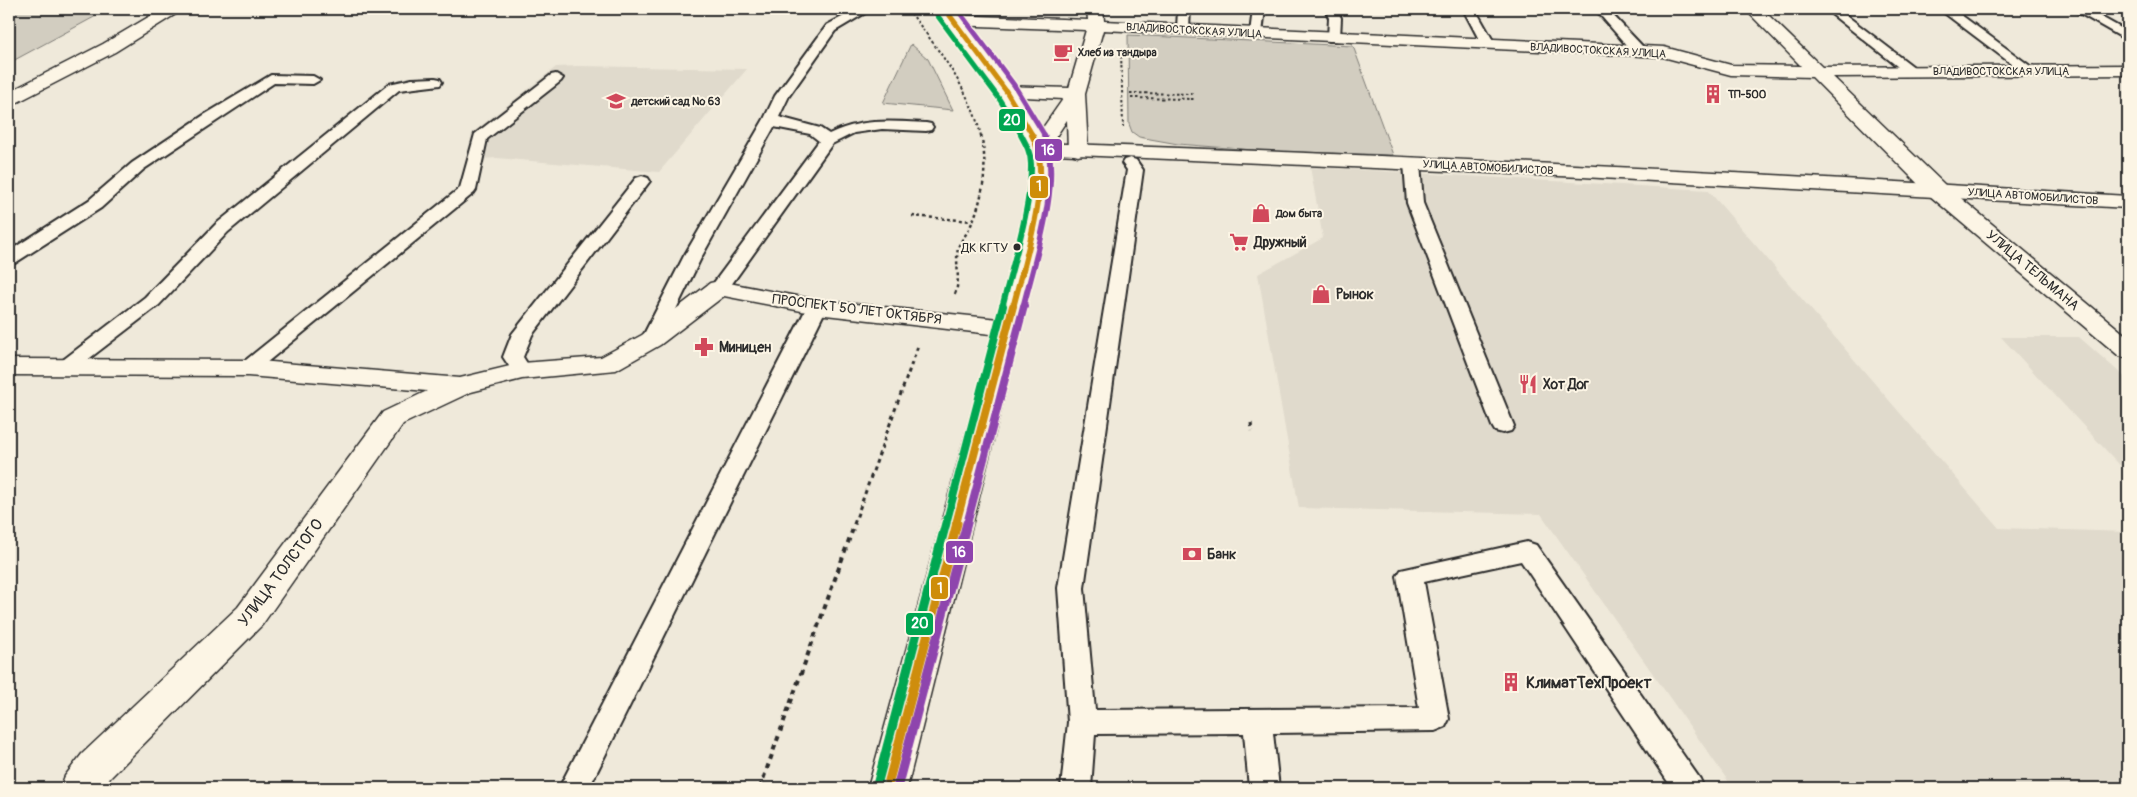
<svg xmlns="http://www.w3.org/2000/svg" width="2137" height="797" viewBox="0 0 2137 797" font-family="Pangolin,sans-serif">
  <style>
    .built { fill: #e0dacc }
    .green { fill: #d2cdc0; stroke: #7e7c76 }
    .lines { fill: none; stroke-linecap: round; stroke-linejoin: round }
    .service-casing { stroke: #2b2b2b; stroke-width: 4 }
    .minor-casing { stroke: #2b2b2b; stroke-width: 3 }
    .tertiary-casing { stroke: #2b2b2b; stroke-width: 3 }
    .primary-casing { stroke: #2b2b2b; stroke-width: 3 }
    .path-far3 { stroke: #2b2b2b; stroke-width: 2; stroke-dasharray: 2.5 2.5; stroke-linecap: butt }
    .path-far2 { stroke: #2b2b2b; stroke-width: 2.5; stroke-dasharray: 3 3; stroke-linecap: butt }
    .path-far1 { stroke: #2b2b2b; stroke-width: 3; stroke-dasharray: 4 4; stroke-linecap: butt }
    .path { stroke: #2b2b2b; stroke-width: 4; stroke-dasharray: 5 5; stroke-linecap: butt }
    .service { fill: #fcf5e5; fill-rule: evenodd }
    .minor { fill: #fcf5e5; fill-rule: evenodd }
    .tertiary { fill: #fcf5e5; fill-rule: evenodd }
    .primary { fill: #fcf5e5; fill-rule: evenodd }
    .bus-1-far3-casing { stroke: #fcf5e5; stroke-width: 8 }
    .bus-1-far2-casing { stroke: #fcf5e5; stroke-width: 9 }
    .bus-1-far1-casing { stroke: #fcf5e5; stroke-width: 11 }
    .bus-1-casing { stroke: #fcf5e5; stroke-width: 13 }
    .bus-2-far3-casing { stroke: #fcf5e5; stroke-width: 8 }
    .bus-2-far2-casing { stroke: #fcf5e5; stroke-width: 9 }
    .bus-2-far1-casing { stroke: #fcf5e5; stroke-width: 11 }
    .bus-2-casing { stroke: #fcf5e5; stroke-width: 13 }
    .bus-3-far3-casing { stroke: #fcf5e5; stroke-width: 8 }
    .bus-3-far2-casing { stroke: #fcf5e5; stroke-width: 9 }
    .bus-3-far1-casing { stroke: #fcf5e5; stroke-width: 11 }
    .bus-3-casing { stroke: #fcf5e5; stroke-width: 13 }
    .bus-1-far3 { stroke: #ce8d09; stroke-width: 5 }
    .bus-1-far2 { stroke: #ce8d09; stroke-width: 6 }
    .bus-1-far1 { stroke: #ce8d09; stroke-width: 8 }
    .bus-1 { stroke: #ce8d09; stroke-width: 9 }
    .bus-2-far3 { stroke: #8e44ad; stroke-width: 5 }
    .bus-2-far2 { stroke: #8e44ad; stroke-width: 6 }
    .bus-2-far1 { stroke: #8e44ad; stroke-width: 8 }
    .bus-2 { stroke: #8e44ad; stroke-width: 9 }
    .bus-3-far3 { stroke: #00a651; stroke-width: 5 }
    .bus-3-far2 { stroke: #00a651; stroke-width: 6 }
    .bus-3-far1 { stroke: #00a651; stroke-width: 8 }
    .bus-3 { stroke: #00a651; stroke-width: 9 }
    .bus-dot { fill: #2b2b2b; stroke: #fcf5e5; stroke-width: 2 }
    .labels { text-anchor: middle; stroke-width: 4; stroke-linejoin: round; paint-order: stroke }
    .far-street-label { font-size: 11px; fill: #2b2b2b; stroke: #fcf5e5 }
    .far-poi-label { font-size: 11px; font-weight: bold; fill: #2b2b2b; stroke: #fcf5e5; text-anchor: start }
    .bus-label { font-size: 13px; fill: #2b2b2b; stroke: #fcf5e5; text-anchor: end }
    .poi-label { font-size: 14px; font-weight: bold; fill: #2b2b2b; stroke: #fcf5e5; text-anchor: start }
    .street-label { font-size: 14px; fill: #2b2b2b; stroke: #fcf5e5 }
    .near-street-label { font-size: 16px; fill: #2b2b2b; stroke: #fcf5e5 }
    .near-poi-label { font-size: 16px; font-weight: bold; fill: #2b2b2b; stroke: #fcf5e5; text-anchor: start }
    .line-badge { stroke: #fcf5e5; stroke-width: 2 }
    .badge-label { font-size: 14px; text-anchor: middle; font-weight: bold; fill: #fff }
  </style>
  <rect width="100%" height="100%" fill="#efe9da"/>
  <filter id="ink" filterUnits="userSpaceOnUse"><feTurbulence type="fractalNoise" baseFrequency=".02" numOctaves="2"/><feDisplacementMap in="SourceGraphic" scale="10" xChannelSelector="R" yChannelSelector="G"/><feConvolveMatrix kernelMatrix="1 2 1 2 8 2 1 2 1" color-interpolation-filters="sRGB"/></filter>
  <g filter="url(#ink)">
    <g class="built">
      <polygon points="578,66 747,69 659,172 497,158 466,160 472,133 556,67"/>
      <polygon points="1310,167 1708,190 1999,528 2128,532 2128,788 1733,788 1541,514 1299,508 1258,274 1323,238"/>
      <polygon points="2001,337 2079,337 2128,380 2128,474"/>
    </g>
    <g class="green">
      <polygon points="9,9 109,9 9,63"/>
      <polygon points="1128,35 1353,46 1393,155 1266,151 1178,144 1139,137 1132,132 1129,124"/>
      <polygon points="911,44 928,59 953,110 883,103"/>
    </g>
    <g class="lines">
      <g class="service-casing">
        <g id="service">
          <path d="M857 9H872L835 31 789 96 779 117 820 128 829 134C860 118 892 121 926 123L931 124 933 127 931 130 926 131 882 129 854 133 832 144 726 292 719 294 712 292 710 288 819 141 810 134 774 127 702 256 661 340 658 344 651 346 644 344 641 340 684 256 764 119 775 96 827 25Z"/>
          <polygon points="1178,9 1190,9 1189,29 1187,32 1179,32 1177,29"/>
          <polygon points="1253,9 1265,9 1262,33 1256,37 1250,33"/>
          <polygon points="1325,9 1337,9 1341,18 1340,38 1339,41 1329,41 1328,38 1329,18"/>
          <polygon points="1463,9 1475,9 1495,44 1493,47 1483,47"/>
          <polygon points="1595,9 1607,9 1644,48 1646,51 1644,54 1634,54"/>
          <polygon points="1825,9 1838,9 1919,71 1912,75 1907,74"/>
          <polygon points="1939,9 1953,9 2037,71 2030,75 2025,74"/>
          <polygon points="2072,9 2087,9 2128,32 2128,41"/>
          <polygon points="556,74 563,78 561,81 487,139 476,190 474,193 255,372 248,374 241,372 238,368 241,364 460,188 475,134 551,75"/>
          <polygon points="271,75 313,76 320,80 313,84 274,83 144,169 101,208 15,263 9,264 9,251 89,200 132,163 204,115"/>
          <polygon points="435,78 440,79 442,82 440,85 399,90 228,232 159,305 73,371 66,373 59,371 56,367 59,363 145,297 216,224 389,84 412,79"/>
          <polygon points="1130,158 1136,160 1143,170 1084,588 1095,710 1419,708 1397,576 1401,570 1527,542 1536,545 1700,779 1704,788 1672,788 1521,561 1424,582 1449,719 1445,727 1435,731 1273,733 1279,788 1249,788 1244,733 1095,734 1091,788 1061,788 1068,722 1058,588 1127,170 1122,163 1124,160"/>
          <polygon points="1412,158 1418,160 1420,163 1423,203 1514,426 1511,431 1503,433 1495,431 1492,426 1407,203 1404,163 1406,160"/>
          <polygon points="642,176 648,178 650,181 532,335 523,357 532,371 529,375 522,377 515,375 503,357 512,334 636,178"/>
          <polygon points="817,301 824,303 827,307 589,788 559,788 807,307 810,303"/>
        </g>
      </g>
      <g class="minor-casing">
        <g id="minor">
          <polygon points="162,9 181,9 179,12 115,52 16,103 9,104 9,92 103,44"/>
          <polygon points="1087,9 1103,9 1104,21 1664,47 1731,65 1801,66 1745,9 1762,9 1822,67 2128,65 2128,75 1833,77 1945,185 2128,337 2128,358 2119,356 1929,195 1812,77 1731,75 1663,57 1103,30 1085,94 1088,150 1085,154 1078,156 1071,154 1068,150 1067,120 1045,153 1038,155 1031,153 1028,149 1063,99 1006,96 1000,95 997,91 1000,87 1006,86 1069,88 1086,30 953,25 947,23 945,20 947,17 953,15 1088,20"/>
          <polygon points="719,281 817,300 1008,320 1017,323 1021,328 1017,333 1008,336 817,314 724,296 660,345 616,370 522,379 471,392 403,424 262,625 110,778 102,788 60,788 65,776 82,754 238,607 383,412 427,391 248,376 9,375 9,359 248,360 460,378 522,363 601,357 642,335 710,283"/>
        </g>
      </g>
      <g class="tertiary-casing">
        <path id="tertiary" d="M1038 143C1402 155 1765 173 2128 196V208L1583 177 1031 153 1028 149 1031 145Z"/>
      </g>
      <g class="primary-casing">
        <polygon id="primary" points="937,9 953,9 1015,91 1046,141 1051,162 1049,202 1021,328 907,788 868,788 995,328 1027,202 1031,162 1026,141 997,92"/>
      </g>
      <g class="path-far3">
        <path d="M908 9C937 49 970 88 981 136"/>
        <polyline points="1121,51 1123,127"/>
        <polyline points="1130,93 1194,94"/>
        <polyline points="1131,98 1194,99"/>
      </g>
      <g class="path-far2">
        <polyline points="912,216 972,221"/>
        <path d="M955 294C961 279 955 264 958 248 960 241 968 233 971 225 984 197 988 165 981 135"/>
      </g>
      <g class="path-far1">
        <polyline points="1251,423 1252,431"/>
        <polyline points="854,524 918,346"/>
      </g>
      <polyline class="path" points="760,788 855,523"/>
      <use href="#service" class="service"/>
      <use href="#minor" class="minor"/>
      <use href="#tertiary" class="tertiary"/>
      <use href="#primary" class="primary"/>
      <g class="bus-1-far3-casing">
        <polyline id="bus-1-far3" points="945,9 1006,91 1033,136"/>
      </g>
      <g class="bus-1-far2-casing">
        <path id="bus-1-far2" d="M1013 308C1023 266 1055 172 1032 135"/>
      </g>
      <g class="bus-1-far1-casing">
        <polyline id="bus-1-far1" points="956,524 1013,306"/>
      </g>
      <g class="bus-1-casing">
        <polyline id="bus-1" points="887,788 957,523"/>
      </g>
      <g class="bus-2-far3-casing">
        <polyline id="bus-2-far3" points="957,9 1014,85 1045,136"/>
      </g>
      <g class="bus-2-far2-casing">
        <path id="bus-2-far2" d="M1023 308C1034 262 1063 179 1044 135"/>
      </g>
      <g class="bus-2-far1-casing">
        <polyline id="bus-2-far1" points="967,524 1024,306"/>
      </g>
      <g class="bus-2-casing">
        <polyline id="bus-2" points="897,788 967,523"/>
      </g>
      <g class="bus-3-far3-casing">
        <polyline id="bus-3-far3" points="937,15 998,97 1022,136"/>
      </g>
      <g class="bus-3-far2-casing">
        <path id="bus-3-far2" d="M1002 308C1012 266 1032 206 1031 164 1031 153 1026 144 1021 135"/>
      </g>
      <g class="bus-3-far1-casing">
        <polyline id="bus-3-far1" points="946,524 1003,306"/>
      </g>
      <g class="bus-3-casing">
        <polyline id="bus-3" points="877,785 946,523"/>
      </g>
      <use href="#bus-1-far3" class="bus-1-far3"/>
      <use href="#bus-1-far2" class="bus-1-far2"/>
      <use href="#bus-1-far1" class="bus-1-far1"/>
      <use href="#bus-1" class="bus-1"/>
      <use href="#bus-2-far3" class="bus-2-far3"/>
      <use href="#bus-2-far2" class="bus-2-far2"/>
      <use href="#bus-2-far1" class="bus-2-far1"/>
      <use href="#bus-2" class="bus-2"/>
      <use href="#bus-3-far3" class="bus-3-far3"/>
      <use href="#bus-3-far2" class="bus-3-far2"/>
      <use href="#bus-3-far1" class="bus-3-far1"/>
      <use href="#bus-3" class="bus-3"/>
    </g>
  </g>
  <defs>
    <g id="cafe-bare" transform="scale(1.5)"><path d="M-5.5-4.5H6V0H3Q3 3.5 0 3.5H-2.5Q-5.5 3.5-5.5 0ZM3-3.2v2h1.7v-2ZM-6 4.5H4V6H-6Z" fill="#d1495b" stroke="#fcf5e5" stroke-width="2.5" paint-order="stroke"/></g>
    <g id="building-bare" transform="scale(1.5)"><path d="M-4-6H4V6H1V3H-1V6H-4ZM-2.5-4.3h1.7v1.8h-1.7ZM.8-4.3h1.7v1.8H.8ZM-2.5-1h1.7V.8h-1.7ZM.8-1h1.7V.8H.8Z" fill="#d1495b" stroke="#fcf5e5" stroke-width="2.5" paint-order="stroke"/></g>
    <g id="school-bare" transform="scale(1.5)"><path d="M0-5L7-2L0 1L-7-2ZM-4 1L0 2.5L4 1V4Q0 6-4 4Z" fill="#d1495b" stroke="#fcf5e5" stroke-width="2.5" paint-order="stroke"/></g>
    <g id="shop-bare" transform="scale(1.5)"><path d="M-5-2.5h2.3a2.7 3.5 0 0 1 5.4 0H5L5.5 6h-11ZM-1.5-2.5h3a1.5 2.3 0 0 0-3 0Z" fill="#d1495b" stroke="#fcf5e5" stroke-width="2.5" paint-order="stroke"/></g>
    <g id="supermarket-bare" transform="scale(1.5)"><path d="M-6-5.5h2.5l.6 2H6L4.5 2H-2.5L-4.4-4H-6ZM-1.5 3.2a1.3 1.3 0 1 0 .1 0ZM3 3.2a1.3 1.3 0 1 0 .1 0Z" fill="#d1495b" stroke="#fcf5e5" stroke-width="2.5" paint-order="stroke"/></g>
    <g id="pharmacy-bare" transform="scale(1.5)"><path d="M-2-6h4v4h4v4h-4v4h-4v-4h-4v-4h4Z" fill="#d1495b" stroke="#fcf5e5" stroke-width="2.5" paint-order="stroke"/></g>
    <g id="restaurant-bare" transform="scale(1.5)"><path d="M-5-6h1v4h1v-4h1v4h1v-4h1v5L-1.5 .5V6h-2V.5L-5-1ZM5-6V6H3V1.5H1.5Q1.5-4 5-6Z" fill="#d1495b" stroke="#fcf5e5" stroke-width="2.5" paint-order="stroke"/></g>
    <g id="bank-bare" transform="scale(1.5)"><path d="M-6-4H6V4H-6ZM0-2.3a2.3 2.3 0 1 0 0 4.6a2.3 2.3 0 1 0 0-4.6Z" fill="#d1495b" stroke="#fcf5e5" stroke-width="2.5" paint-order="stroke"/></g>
  </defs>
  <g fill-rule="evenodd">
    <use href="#cafe-bare" x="1063" y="52"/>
    <use href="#building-bare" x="1713" y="94"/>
    <use href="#school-bare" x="616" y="101"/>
    <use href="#shop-bare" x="1261" y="213"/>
    <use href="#supermarket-bare" x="1239" y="242"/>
    <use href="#shop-bare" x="1321" y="294"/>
    <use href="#pharmacy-bare" x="704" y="347"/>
    <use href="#restaurant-bare" x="1528" y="384"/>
    <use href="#bank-bare" x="1192" y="554"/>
    <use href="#building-bare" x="1511" y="682"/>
  </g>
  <circle class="bus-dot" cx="1017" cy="247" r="4.5"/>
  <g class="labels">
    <g class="far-street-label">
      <text transform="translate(1194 30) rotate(3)" y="4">ВЛАДИВОСТОКСКАЯ УЛИЦА</text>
      <text transform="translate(1598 50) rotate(3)" y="4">ВЛАДИВОСТОКСКАЯ УЛИЦА</text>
      <text x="2001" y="75">ВЛАДИВОСТОКСКАЯ УЛИЦА</text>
      <text transform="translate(1488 167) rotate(3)" y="4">УЛИЦА АВТОМОБИЛИСТОВ</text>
      <text transform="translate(2033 196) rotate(4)" y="4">УЛИЦА АВТОМОБИЛИСТОВ</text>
    </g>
    <g class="far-poi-label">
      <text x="1078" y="56">Хлеб из тандыра</text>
      <text x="1728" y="98">ТП-500</text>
      <text x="631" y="105">детский сад № 63</text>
      <text x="1276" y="217">Дом быта</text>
    </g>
    <g class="bus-label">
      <text x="1008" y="252">ДК КГТУ</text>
    </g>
    <g class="poi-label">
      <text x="1254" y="247">Дружный</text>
      <text x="1336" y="299">Рынок</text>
      <text x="719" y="352">Миницен</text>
      <text x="1543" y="389">Хот Дог</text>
      <text x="1207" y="559">Банк</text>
    </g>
    <g class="street-label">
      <text transform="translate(2033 270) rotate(40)" y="5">УЛИЦА ТЕЛЬМАНА</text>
      <text transform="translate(857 309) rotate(7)" y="5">ПРОСПЕКТ 50 ЛЕТ ОКТЯБРЯ</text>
    </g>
    <g class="near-street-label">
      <text transform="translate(280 572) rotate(-53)" y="6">УЛИЦА ТОЛСТОГО</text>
    </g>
    <g class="near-poi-label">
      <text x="1526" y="688">КлиматТехПроект</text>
    </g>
  </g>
  <g class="line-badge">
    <rect x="998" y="108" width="28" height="24" rx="5" fill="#00a651"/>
    <rect x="1034" y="138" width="29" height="24" rx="5" fill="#8e44ad"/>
    <rect x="1029" y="175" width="20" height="24" rx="5" fill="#ce8d09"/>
    <rect x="945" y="540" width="29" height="24" rx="5" fill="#8e44ad"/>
    <rect x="930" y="576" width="19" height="24" rx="5" fill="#ce8d09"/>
    <rect x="905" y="612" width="29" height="24" rx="5" fill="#00a651"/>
  </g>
  <g class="badge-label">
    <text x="1012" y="125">20</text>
    <text x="1048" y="155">16</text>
    <text x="1039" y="191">1</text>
    <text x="959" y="557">16</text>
    <text x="940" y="593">1</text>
    <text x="920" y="628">20</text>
  </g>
  <rect width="2137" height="797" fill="none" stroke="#fcf5e5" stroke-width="30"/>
  <rect x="15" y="15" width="2107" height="767" fill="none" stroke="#2b2b2b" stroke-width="2" filter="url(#ink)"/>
</svg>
